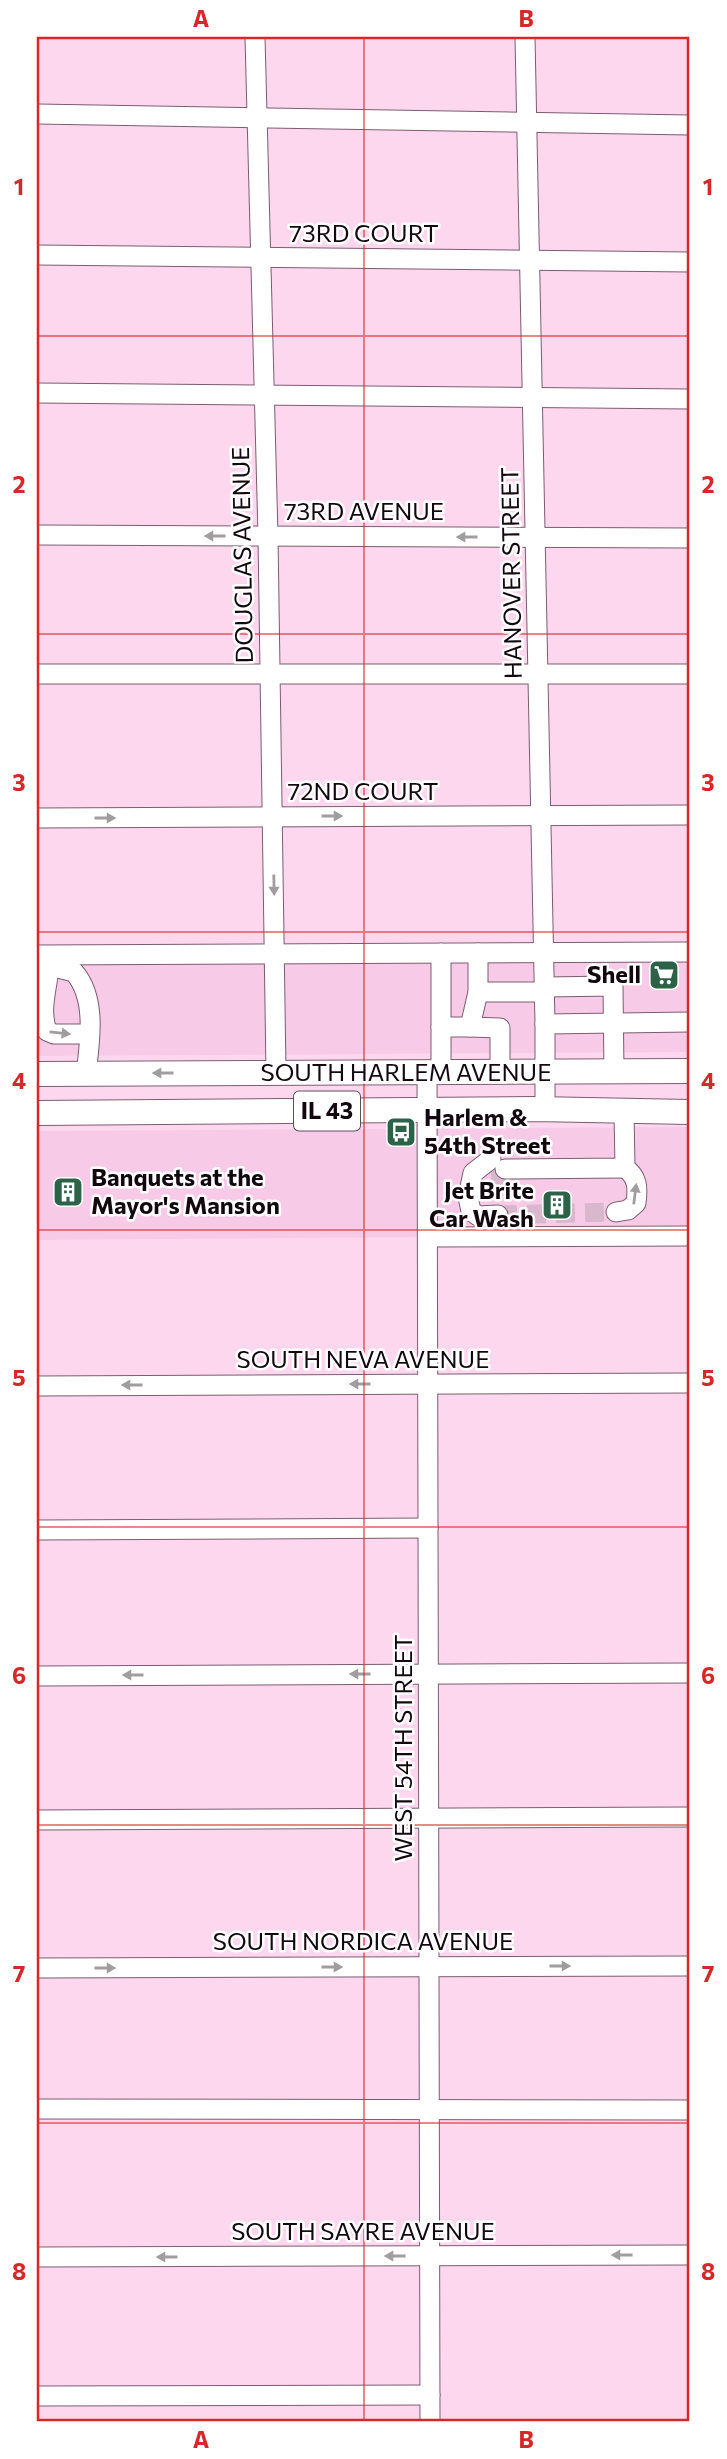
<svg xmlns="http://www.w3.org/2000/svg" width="727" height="2459" viewBox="0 0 727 2459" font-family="Commissioner,sans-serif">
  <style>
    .built { fill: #f7cbe7 }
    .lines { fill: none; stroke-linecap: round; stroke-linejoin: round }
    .minor-tunnel { stroke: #d9b8cd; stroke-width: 19; stroke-dasharray: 19 10; stroke-linecap: butt }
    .minor-casing { stroke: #7c5c71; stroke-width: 21 }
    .major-casing { stroke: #7c5c71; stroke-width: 26 }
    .minor { stroke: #fff; stroke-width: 19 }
    .major { stroke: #fff; stroke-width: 24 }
    .oneway { fill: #a19c9f }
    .grid { fill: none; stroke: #d62828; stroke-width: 2; stroke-opacity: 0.55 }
    .labels { text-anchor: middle; stroke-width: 5; stroke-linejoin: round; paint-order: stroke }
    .shield { fill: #fff; stroke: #5a5157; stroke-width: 2 }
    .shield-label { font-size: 23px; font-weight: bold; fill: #13070f }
    .street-label { font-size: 24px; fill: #13070f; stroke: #fff }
    .poi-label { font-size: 24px; font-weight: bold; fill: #13070f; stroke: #fff; text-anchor: end }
    .neatline { fill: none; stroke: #d62828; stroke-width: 2.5 }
    .grid-label { font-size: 23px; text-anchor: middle; font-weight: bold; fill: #d62828 }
  </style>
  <rect width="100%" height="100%" fill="#fcd7ee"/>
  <g class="built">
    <polygon points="690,954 690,1052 37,1056 37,956"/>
    <polygon points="690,1127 690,1235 37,1240 37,1131"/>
  </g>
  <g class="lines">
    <g class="minor-tunnel">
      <polyline points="491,1179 505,1179"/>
      <polyline points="498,1215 616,1212"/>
    </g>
    <g class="minor-casing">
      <g id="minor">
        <polyline points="255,37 268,536 276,1072"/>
        <polyline points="525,37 545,1024 545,1109"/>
        <polyline points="37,114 690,125"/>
        <polyline points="37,255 690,262"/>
        <polyline points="37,393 690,399"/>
        <polyline points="37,535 690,538"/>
        <polyline points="37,674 690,674"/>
        <polyline points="37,818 690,815"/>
        <polyline points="441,953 441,1073"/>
        <polyline points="37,955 690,952"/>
        <path d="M50 956C50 981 38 1007 47 1031L54 1034H89"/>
        <path d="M37 967 58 968 74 972C97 998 90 1041 86 1074"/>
        <polyline points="545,987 613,986 614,1072"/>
        <polyline points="478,992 545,992"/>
        <polyline points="545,1024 690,1022"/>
        <polyline points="441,1027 470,1027 478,992 478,953"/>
        <polyline points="470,1027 500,1028 500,1073"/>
        <polyline points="427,1073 430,2422"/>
        <polyline points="491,1159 473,1173 468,1197 471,1211 478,1216 498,1215"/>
        <polyline points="505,1169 625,1168 624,1111"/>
        <path d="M616 1212 628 1210 636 1203C638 1188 638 1177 625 1168"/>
        <polyline points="428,1237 690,1236"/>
        <polyline points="37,1386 690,1383"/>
        <polyline points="37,1530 428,1528"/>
        <polyline points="37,1676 690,1673"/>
        <polyline points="37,1820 690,1817"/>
        <polyline points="37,1968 690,1966"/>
        <polyline points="37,2109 690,2110"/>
        <polyline points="37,2257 690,2255"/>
        <polyline points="37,2396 430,2395"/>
      </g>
    </g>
    <g class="major-casing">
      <g id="major">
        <polyline points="37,1074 690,1071"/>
        <polyline points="37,1113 535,1109 690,1112"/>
      </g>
    </g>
    <use href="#minor" class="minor"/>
    <use href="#major" class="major"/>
  </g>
  <defs><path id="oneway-solid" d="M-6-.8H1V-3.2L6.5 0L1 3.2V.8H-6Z" transform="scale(1.75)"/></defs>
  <g class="oneway">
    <use href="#oneway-solid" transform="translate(215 536) rotate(-180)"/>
    <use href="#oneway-solid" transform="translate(467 537) rotate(-180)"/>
    <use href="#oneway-solid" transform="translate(332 816)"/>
    <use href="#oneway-solid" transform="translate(105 818)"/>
    <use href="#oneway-solid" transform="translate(274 885) rotate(89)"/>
    <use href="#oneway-solid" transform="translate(60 1033) rotate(6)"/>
    <use href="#oneway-solid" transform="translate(163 1073) rotate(180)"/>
    <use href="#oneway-solid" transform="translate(635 1194) rotate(-83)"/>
    <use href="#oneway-solid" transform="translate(360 1384) rotate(180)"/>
    <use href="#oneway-solid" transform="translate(132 1385) rotate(180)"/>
    <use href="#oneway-solid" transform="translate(360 1674) rotate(180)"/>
    <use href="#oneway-solid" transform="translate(133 1675) rotate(180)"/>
    <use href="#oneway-solid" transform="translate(560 1966)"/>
    <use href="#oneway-solid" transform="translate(332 1967)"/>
    <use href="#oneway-solid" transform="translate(105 1968)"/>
    <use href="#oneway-solid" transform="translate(622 2255) rotate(180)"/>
    <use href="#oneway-solid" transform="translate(395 2256) rotate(180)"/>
    <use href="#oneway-solid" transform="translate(167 2257) rotate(180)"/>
  </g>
  <path class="grid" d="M364 37V2422M37 336H690M37 634H690M37 932H690M37 1230H690M37 1527H690M37 1825H690M37 2123H690"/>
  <defs>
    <g id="supermarket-square" transform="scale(1.575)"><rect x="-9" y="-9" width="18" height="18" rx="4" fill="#2c6247" stroke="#fff"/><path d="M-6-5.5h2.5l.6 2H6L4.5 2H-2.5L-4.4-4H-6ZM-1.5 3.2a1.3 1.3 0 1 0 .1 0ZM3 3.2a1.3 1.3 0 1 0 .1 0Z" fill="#fff"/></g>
    <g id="bus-square" transform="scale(1.575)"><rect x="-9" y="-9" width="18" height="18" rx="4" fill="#2c6247" stroke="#fff"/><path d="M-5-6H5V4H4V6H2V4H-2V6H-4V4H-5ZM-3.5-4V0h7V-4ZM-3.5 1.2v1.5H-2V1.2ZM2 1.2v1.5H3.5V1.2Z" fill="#fff"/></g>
    <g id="building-square" transform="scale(1.575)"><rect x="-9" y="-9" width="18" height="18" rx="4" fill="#2c6247" stroke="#fff"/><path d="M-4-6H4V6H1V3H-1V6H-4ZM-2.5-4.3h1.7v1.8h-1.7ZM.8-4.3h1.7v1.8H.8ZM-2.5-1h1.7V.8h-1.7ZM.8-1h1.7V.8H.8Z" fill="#fff"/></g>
  </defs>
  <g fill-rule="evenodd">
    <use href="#supermarket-square" x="664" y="975"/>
    <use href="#bus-square" x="401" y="1132"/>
    <use href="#building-square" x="68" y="1192"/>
    <use href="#building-square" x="557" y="1205"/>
  </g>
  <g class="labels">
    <rect class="shield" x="294" y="1091.5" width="66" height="39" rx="5"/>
    <g class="shield-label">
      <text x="327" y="1119">IL 43</text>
    </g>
    <g class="street-label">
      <text x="364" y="242">73RD COURT</text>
      <text x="364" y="520">73RD AVENUE</text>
      <text transform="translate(243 555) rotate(-91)" y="8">DOUGLAS AVENUE</text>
      <text transform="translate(512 573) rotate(-91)" y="8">HANOVER STREET</text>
      <text x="363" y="800">72ND COURT</text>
      <text x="406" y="1081">SOUTH HARLEM AVENUE</text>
      <text x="363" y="1368">SOUTH NEVA AVENUE</text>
      <text transform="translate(404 1748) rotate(-90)" y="8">WEST 54TH STREET</text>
      <text x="363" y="1950">SOUTH NORDICA AVENUE</text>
      <text x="363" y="2240">SOUTH SAYRE AVENUE</text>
    </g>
    <g class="poi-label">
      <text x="641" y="983">Shell</text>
      <text x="424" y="1126" text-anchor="start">Harlem &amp;<tspan x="424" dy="28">54th Street</tspan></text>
      <text x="91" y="1186" text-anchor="start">Banquets at the<tspan x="91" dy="28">Mayor's Mansion</tspan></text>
      <text x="534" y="1199">Jet Brite<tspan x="534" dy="28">Car Wash</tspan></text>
    </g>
  </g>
  <rect width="727" height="2459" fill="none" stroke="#ffffff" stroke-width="77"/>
  <rect x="38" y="38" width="650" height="2382" class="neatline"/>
  <g class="grid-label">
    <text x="201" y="27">A</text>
    <text x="526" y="27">B</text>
    <text x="19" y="195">1</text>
    <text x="708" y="195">1</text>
    <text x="19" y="493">2</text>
    <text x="708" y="493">2</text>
    <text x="19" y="791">3</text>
    <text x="708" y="791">3</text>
    <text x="19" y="1089">4</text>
    <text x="708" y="1089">4</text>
    <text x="19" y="1386">5</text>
    <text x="708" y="1386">5</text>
    <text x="19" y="1684">6</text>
    <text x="708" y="1684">6</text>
    <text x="19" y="1982">7</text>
    <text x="708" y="1982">7</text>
    <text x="19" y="2280">8</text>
    <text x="708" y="2280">8</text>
    <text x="201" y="2448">A</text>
    <text x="526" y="2448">B</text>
  </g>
</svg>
